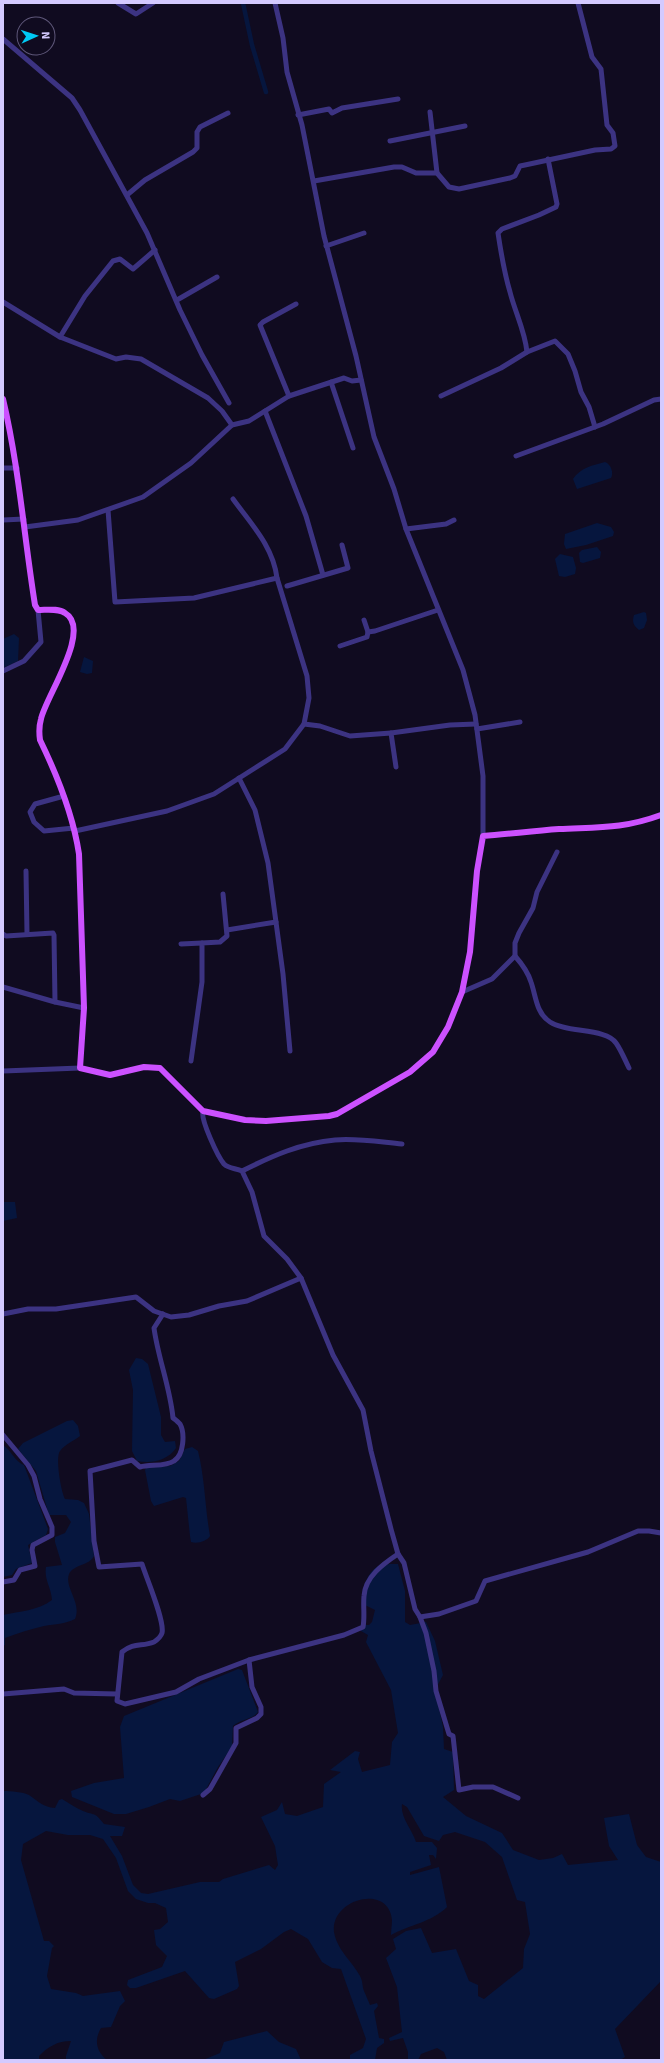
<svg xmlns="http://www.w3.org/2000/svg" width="664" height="2063" viewBox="0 0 664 2063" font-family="Signika,sans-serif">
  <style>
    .water { fill: #06163e }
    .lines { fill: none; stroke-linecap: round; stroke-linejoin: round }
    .canal { stroke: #06163e; stroke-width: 4.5 }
    .minor { stroke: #3c3382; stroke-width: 5 }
    .major { stroke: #cc51ff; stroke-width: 6 }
  </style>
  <rect width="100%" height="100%" fill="#100b20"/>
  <g class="water">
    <path d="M605 462C611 464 614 473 611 478L577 489 573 479C580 468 593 465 605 462Z"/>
    <polygon points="597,523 611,527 614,532 613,536 586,545 566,549 564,544 565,534"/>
    <polygon points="597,547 601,552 600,558 583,563 580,562 579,553 582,550"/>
    <polygon points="560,554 573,557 576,568 575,574 565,577 559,576 555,559"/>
    <path d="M644 612 646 613 647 620 644 628 639 630C633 625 632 622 634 615Z"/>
    <polygon points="14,634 19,638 18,661 3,668 3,639"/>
    <polygon points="84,657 93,661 92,673 87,674 80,672"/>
    <polygon points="3,1202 15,1202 17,1218 3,1221"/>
    <path d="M136 1358 142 1359 148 1364 161 1417V1435L165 1442 175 1441 176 1448C167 1461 151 1464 137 1461L132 1451 133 1390 129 1370Z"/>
    <path d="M73 1420 78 1426 80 1436C74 1441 65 1444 60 1451 55 1457 61 1492 65 1499L78 1500 84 1503 89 1514 94 1556C89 1566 74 1564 69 1574 64 1588 82 1602 75 1619 64 1624 56 1624 44 1626 31 1629 18 1633 5 1638V1645L3 1646V1615C20 1611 37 1611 52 1600 51 1587 44 1580 46 1567L62 1565 55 1542V1537L65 1533 71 1522 66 1515H49L36 1471 18 1449 23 1443 67 1421Z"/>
    <path d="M3 1445C11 1450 15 1462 24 1465L48 1529 46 1535 28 1545 32 1563 16 1569 12 1575 3 1577Z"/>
    <path d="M192 1447 198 1451C205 1479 205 1508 210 1536 207 1541 198 1544 191 1542L190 1536 186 1498 183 1497 154 1506 151 1501 145 1470 146 1468 170 1466 179 1461 185 1449Z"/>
    <path d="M398 1564 405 1591V1622L410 1625 426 1622 435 1641 443 1675 435 1690 443 1727 444 1749 453 1752 454 1790 443 1797 466 1816 502 1833 513 1850 539 1860 553 1858 562 1854 568 1865 618 1860 609 1846 604 1818 629 1814 637 1845 646 1857 661 1862V1981L615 2029 625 2057 620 2060H447L444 2052 437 2048 421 2054 418 2060H408V2052L403 2038 390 2041 389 2038 402 2032 397 1987 386 1958 396 1949 393 1939 406 1931 421 1928 432 1953 456 1949 469 1981 478 1985V1996L484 1999 523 1968 524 1949 530 1934 525 1902 517 1900 502 1857 485 1842 455 1832 443 1835 439 1841 424 1836 407 1807 402 1804C400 1817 412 1829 416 1842H432L437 1848 436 1859 433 1855H429L431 1865 410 1872V1875L439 1867 447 1907C432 1922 409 1925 391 1935 391 1930 392 1925 392 1920 389 1883 330 1899 334 1932 337 1950 352 1961 360 1976 363 1981 362 1986 364 1991 366 1996 368 2000 370 2005L377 2003 378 2006 374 2011 379 2038 384 2039V2043L377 2048 375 2060H350V2055L363 2048 366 2039 341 1969 332 1968 322 1962 308 1939 291 1929 284 1932 261 1949 235 1962 239 1986 237 1989 214 1999 209 1998 185 1971 136 1988H130L127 1985 128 1980 162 1967 167 1956 156 1945 154 1930 160 1929 168 1922 166 1908 155 1903H148L136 1899 128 1891 116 1858 103 1839 90 1835H68L46 1831 23 1844 21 1860 44 1941H49L54 1946 52 1948 47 1976 51 1989 76 1993 83 1996 120 1991 125 2001 120 2006 111 2027 101 2028C94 2040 96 2051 107 2060H66V2056L71 2041C57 2041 48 2047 39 2056V2060H3V1791C11 1791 23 1792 29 1795 39 1802 43 1807 55 1808L59 1800 62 1799C69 1803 76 1808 83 1811 95 1816 94 1811 104 1824L125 1827 122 1836H110L122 1856 133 1885 141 1893 148 1894 200 1882H219L223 1879 269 1865 275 1870 278 1865 275 1846 261 1817 277 1810 282 1802 285 1814 297 1816 323 1807 324 1784 341 1772 330 1770 355 1751 360 1752 358 1759 362 1772 390 1765 392 1742 398 1733 391 1690 366 1642 368 1635 361 1631V1625H369L372 1622 375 1610 363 1604C362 1591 365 1574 378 1566 383 1564 392 1564 398 1564Z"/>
    <path d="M238 1669 242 1670 258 1712C252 1720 240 1719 233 1726L232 1747 218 1767 204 1793 180 1801 170 1799 149 1807 126 1814H114L72 1797 71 1791 94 1783 124 1778 120 1727 124 1716Z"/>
    <polygon points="267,2031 279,2042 296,2049 301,2060 203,2060 220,2053 224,2042"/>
  </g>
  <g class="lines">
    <polyline class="canal" points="243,3 252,45 266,92"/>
    <g class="minor">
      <polyline points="118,3 136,14 153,3"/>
      <polyline points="275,3 283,38 287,72 302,125 324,236 356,356 374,437 394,489 406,529 463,670 475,715 483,776 483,836"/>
      <polyline points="3,39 72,98 80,110 147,233 180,310 202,355 229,403"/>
      <polyline points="430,112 437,173"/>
      <polyline points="298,115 329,109 332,113 342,108 398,99"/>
      <polyline points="390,141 465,126"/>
      <polyline points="314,181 394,167 402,167 416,173 437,173 449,187 459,189 510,178 515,176 520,166 525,165 595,150 611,149 615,146 613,133 607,125 601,69 592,57 578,3"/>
      <polyline points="127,195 145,180 193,152 197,148 197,132 200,127 228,113"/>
      <polyline points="326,246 364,233"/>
      <polyline points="155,250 133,269 120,259 113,261 85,296 60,337 116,359 126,357 141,359 208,398 222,411 232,425"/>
      <polyline points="177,300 217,277"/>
      <polyline points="3,302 60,337"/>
      <path d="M527 352C525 331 515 312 510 292 504 272 501 253 498 233L502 229 539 215 556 207 557 204 548 159"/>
      <polyline points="331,382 353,448"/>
      <polyline points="289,396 260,325 263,322 296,304"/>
      <polyline points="441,396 501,368 527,352 555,341 568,354 575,371 581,392 589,407 595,427"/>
      <polyline points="265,411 306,516 323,575"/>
      <polyline points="516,456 603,424 654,400 661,399"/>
      <polyline points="3,468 17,468"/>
      <path d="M108 510 115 602 194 598 277 578C273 546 251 524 233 499"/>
      <polyline points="3,520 24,519"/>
      <polyline points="25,527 78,520 143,497 191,463 232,425 249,421 289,396 344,378 352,381 361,380"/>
      <polyline points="406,529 446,524 454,520"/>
      <polyline points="277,578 307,676 309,698 304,724"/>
      <polyline points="287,586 348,568 342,545"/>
      <polyline points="364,620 368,632 375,631 438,610"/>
      <polyline points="340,646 367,637 368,632"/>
      <polyline points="3,671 24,661 41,642 38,610"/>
      <polyline points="477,729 520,722"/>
      <polyline points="396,767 391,733 450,725 476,724"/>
      <polyline points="239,778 255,810 268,863 283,974 290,1051"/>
      <polyline points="64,796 35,804 30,812 34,822 44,831 74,828"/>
      <polyline points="75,831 167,811 214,794 285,749 304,724 320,726 350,736 391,733"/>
      <polyline points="26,871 27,934"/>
      <polyline points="227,930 276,922"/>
      <polyline points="3,934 6,936 53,933 54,935 55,1002"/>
      <polyline points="181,944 202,943"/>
      <path d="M515 956C522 964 528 972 531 982 536 996 536 1013 550 1022 567 1033 606 1028 616 1043 621 1050 625 1060 629 1068"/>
      <polyline points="3,987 55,1002 84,1008"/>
      <polyline points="462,992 492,979 515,956 515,943 519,933 533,908 537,892 557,852"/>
      <polyline points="191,1061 202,982 202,943 220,942 227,936 223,894"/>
      <polyline points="3,1071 80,1068"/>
      <path d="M203 1111C200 1119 218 1157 224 1164 229 1169 236 1168 242 1171L252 1192 264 1236 287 1259 301 1278"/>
      <path d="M242 1171C272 1156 301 1143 335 1140 357 1138 380 1142 402 1144"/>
      <polyline points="3,1314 28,1309 56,1309 136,1297 154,1311 171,1317 189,1315 219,1306 247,1301 301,1278 333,1355 363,1410 371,1451 391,1529 398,1554 404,1563 415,1609 420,1617 426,1633 434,1671 436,1691 449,1734 453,1736 459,1790 473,1787 493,1787 518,1798"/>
      <path d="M163 1314 154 1328C158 1358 170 1387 173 1418 175 1419 178 1422 180 1424 185 1433 184 1455 174 1461 165 1467 150 1464 140 1467L132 1460 90 1471 94 1541 99 1567 142 1564C146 1577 165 1621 162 1633 161 1636 157 1640 154 1642 142 1647 134 1642 122 1652L117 1701 125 1704 176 1692 199 1679 249 1660"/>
      <polyline points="3,1435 28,1465 34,1476 40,1499 52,1527 52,1535 33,1545 32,1550 35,1566 20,1570 14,1580 3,1582"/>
      <polyline points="420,1617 439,1614 476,1601 485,1581 588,1552 638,1531 649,1531 661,1533"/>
      <polyline points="3,1694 64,1689 74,1693 117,1694"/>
      <path d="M203 1795 210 1789 236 1743V1728L257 1718 261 1714V1707L252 1687 249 1660 344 1635 363 1627C365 1617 363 1607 364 1596 365 1577 383 1564 398 1554"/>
    </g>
    <path class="major" d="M3 399C19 467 24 536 35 605L38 610C47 610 58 608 65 613 93 629 45 698 41 719 39 726 39 733 40 740 58 777 73 814 79 854L84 1008 80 1068 110 1075 144 1067 160 1068 203 1111 245 1120 266 1121 329 1116 337 1114 410 1072 433 1052 448 1027 462 992 470 952 477 871 483 836C508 834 533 831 559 829 598 827 623 829 661 815"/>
  </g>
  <rect width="664" height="2063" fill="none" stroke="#d4caff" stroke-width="8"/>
  <g transform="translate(36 36) rotate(87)"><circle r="19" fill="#100b20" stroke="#5e5779"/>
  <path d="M0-3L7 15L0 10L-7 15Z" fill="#00c9f5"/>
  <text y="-6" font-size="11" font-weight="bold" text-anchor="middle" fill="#d4caff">N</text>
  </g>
</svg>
